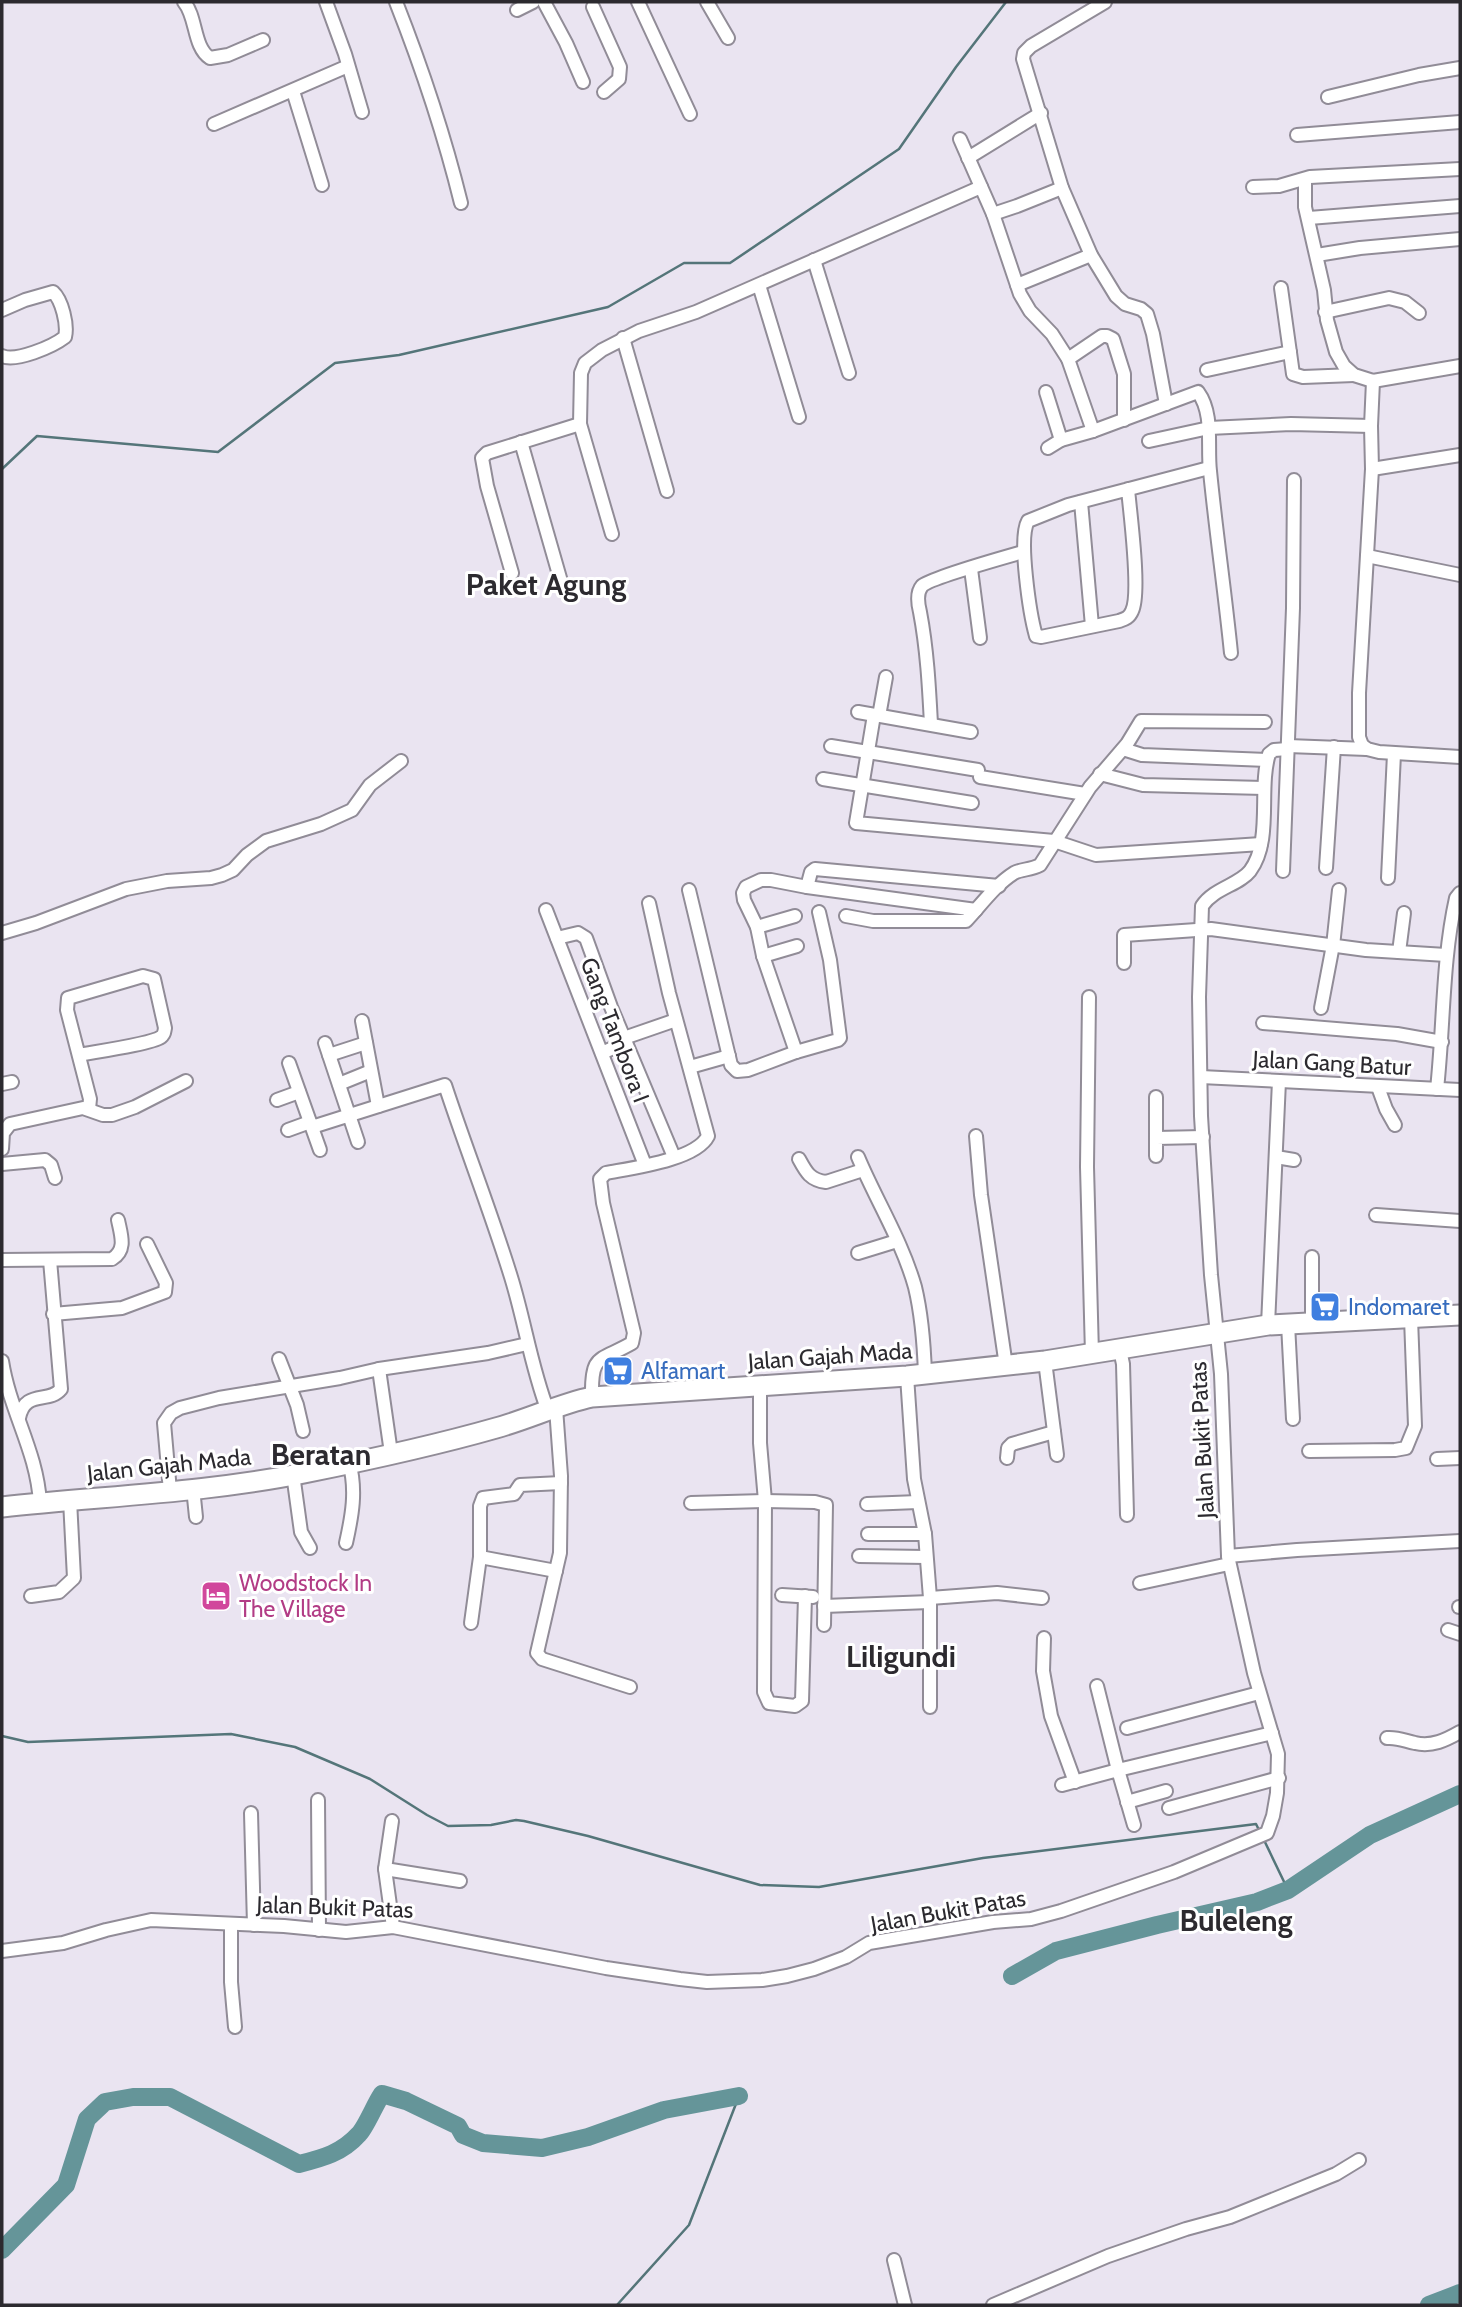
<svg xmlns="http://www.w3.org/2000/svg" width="1462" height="2307" viewBox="0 0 1462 2307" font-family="Cabin,sans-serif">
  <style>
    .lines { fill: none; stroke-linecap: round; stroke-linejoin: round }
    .stream { stroke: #547579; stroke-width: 2.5 }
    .river { stroke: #659599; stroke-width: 18 }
    .minor-casing { stroke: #918c97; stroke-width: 16 }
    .highway-casing { stroke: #918c97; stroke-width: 23 }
    .minor { stroke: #fff; stroke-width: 12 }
    .highway { stroke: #fff; stroke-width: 19 }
    .labels { text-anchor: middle; stroke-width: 6; stroke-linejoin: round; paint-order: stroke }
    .street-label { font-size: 23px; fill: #2c2a2f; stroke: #fff }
    .shop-label { font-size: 23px; fill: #366cbe; stroke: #fff; text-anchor: start }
    .hotel-label { font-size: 23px; fill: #b23c85; stroke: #fff; text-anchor: start }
    .district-label { font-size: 30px; font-weight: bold; fill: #2c2a2f; stroke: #fff }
  </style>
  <rect width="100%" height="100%" fill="#eae4f1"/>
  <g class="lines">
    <g class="stream">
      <polyline points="2,469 37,436 218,452 335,363 399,355 608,307 684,263 730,263 899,149 956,67 1006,2"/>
      <polyline points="2,1736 28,1742 231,1734 295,1747 370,1779 427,1815 448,1826 491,1825 516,1820 524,1821 588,1836 760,1885 819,1887 983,1858 1256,1824 1260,1832"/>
      <polyline points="1263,1838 1288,1890"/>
      <polyline points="617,2305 689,2225 739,2096"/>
    </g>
    <g class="river">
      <polyline points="1012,1976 1056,1951 1157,1925 1257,1902 1288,1890 1370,1835 1460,1794"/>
      <path d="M2 2250 66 2185 87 2119 105 2102 133 2097H170L299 2164C323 2158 342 2153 359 2134 366 2127 375 2104 382 2094L406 2101 458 2126 463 2135 483 2143 542 2148 588 2137 664 2110 739 2096"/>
      <polyline points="1429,2305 1460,2293"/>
    </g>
    <g class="minor-casing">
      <g id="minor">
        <path d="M184 2C197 17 193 47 210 58L228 55 263 40"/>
        <polyline points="326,2 345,54 362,112"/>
        <path d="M396 2C422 68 444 134 461 203"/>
        <polyline points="544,2 566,43 583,82"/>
        <polyline points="638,2 690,114"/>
        <polyline points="707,2 728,38"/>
        <polyline points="1105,2 1031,46 1024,53 1023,59 1062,188 1091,255 1116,296 1125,304 1141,309 1147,314 1153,334 1166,404"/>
        <polyline points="593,7 620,67 619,79 604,92"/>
        <polyline points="517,10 533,2"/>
        <polyline points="293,91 322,185"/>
        <polyline points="1328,97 1419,75 1460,68"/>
        <polyline points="214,124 348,66"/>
        <polyline points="1297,135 1460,122"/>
        <polyline points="960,139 993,214 1020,294 1030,311 1052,334 1068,359 1093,431"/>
        <polyline points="968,158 1041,113"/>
        <polyline points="1305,180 1305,207 1324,290 1327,320 1336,352 1344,366 1354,375 1373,381 1460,366"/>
        <polyline points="1253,187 1279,186 1310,177 1460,169"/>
        <polyline points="993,214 1017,206 1062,188"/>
        <polyline points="1309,218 1460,206"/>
        <polyline points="1317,255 1360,248 1460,239"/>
        <polyline points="814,260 849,373"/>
        <polyline points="759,285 799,417"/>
        <polyline points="1017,285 1091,255"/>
        <polyline points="1281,288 1293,374 1303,377 1354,375"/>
        <path d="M2 310 25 300 53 292C62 300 68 325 65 337 52 347 16 362 2 356"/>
        <polyline points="1325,312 1389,298 1405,302 1419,313"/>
        <polyline points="623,338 667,491"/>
        <polyline points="1068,359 1102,336 1107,336 1113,339 1124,374 1124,420"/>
        <polyline points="1207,370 1290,352"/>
        <polyline points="1373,381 1371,426 1372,469 1359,693 1359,737 1362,745 1367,749 1379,752 1460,757"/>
        <polyline points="1046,392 1061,440"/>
        <polyline points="580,424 612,534"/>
        <polyline points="1149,441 1209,428 1291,424 1371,426"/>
        <polyline points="521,442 562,585"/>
        <path d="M1048 448 1061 440 1093 431 1198 392C1214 414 1207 446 1210 471 1216 532 1225 593 1231 653"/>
        <polyline points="1372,469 1460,455"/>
        <path d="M1128 489C1130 513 1141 593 1132 611 1129 618 1125 619 1119 621L1041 637 1036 636C1030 615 1018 538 1028 521L1068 505 1209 468"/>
        <polyline points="1081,502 1092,626"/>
        <polyline points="1367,556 1460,575"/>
        <polyline points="971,569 980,638"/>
        <polyline points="512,573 487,486 482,458 487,453 580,424 581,373 585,363 602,350 639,331 696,312 981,187"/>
        <polyline points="858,712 971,732"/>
        <polyline points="874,715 856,823 1054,841 1096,855 1261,844"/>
        <polyline points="879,716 886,677"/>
        <path d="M931 724C929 686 927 649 920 612 918 604 916 593 922 586 930 578 1009 556 1023 552"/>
        <polyline points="831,746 978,770"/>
        <polyline points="1288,746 1367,749"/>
        <polyline points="1123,749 1142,755 1267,760"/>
        <polyline points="1100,774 1143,785 1264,788"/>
        <polyline points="980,777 1085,794"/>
        <polyline points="823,779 972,803"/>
        <polyline points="1326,868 1334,747"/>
        <polyline points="1283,871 1293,608 1294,480"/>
        <polyline points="1388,878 1394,754"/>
        <polyline points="807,887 811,872 815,869 999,886"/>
        <polyline points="689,890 731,1065 737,1071 748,1070 796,1052 838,1040 840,1038 830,960 819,912"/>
        <polyline points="546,910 645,1165"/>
        <path d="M846 916 873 921H966C981 905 995 885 1014 873 1021 869 1031 870 1040 865L1090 787 1127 744 1141 721 1265 722"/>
        <polyline points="757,927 795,916"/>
        <polyline points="2,933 36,923 126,889 167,881 211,878 222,875 233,870 247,855 266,841 321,824 352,810 370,785 401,761"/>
        <polyline points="557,938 578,933 586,938 611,1007 674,1157"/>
        <polyline points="1333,946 1339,890"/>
        <polyline points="1399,952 1404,913"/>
        <polyline points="763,956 797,946"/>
        <polyline points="1124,963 1124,935 1211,929 1366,950 1446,955"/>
        <polyline points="1089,997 1087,1167 1092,1354"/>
        <polyline points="1321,1008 1333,945"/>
        <polyline points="362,1021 378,1106"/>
        <polyline points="1263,1023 1397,1034 1442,1042"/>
        <polyline points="624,1038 676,1020"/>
        <polyline points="325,1043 358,1142"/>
        <polyline points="796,1052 763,956 757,927 744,900 743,893 746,887 761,880 771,880 807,887 976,910"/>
        <polyline points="602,1053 626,1042"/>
        <path d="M79 1055C94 1052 151 1044 161 1037 165 1034 164 1032 165 1028L154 979 143 976 68 998 67 1010 90 1099 89 1109"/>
        <polyline points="329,1055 366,1043"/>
        <polyline points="289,1063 320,1150"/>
        <polyline points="690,1067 729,1056"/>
        <polyline points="1201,1077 1460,1090"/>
        <polyline points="2,1084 12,1082"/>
        <polyline points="339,1084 371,1071"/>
        <polyline points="1378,1087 1386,1109 1395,1125"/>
        <path d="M1437 1089C1444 1025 1442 961 1456 898L1460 893"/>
        <polyline points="1156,1097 1156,1138"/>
        <polyline points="277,1100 299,1092"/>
        <path d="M312 1127 445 1085C466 1149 491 1212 511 1277 525 1322 531 1367 548 1411"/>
        <polyline points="288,1130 310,1122"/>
        <polyline points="976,1136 981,1195 1006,1366"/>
        <polyline points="2,1149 3,1133 10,1124 83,1108 103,1115 112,1115 135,1107 186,1081"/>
        <polyline points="1156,1156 1156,1138 1203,1137"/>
        <path d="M858 1157C876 1200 902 1241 915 1287 922 1316 924 1345 925 1374"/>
        <polyline points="1276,1157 1294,1160"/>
        <path d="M799 1159C806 1172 810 1180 826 1182L863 1170"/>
        <polyline points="2,1164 45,1160 51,1165 55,1178"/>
        <polyline points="1376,1215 1460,1221"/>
        <polyline points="858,1253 897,1241"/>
        <path d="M2 1260 112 1259C127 1250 121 1235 118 1220"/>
        <polyline points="53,1314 122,1308 165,1292 166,1283 147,1244"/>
        <polyline points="1312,1323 1312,1257"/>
        <polyline points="1288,1324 1293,1419"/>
        <polyline points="1268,1325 1279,1081"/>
        <polyline points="1120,1350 1123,1364 1127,1515"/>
        <polyline points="279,1359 297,1405 303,1431"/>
        <path d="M2 1361C10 1412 37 1451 40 1503"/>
        <polyline points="1045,1361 1057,1455"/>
        <polyline points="379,1369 391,1453"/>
        <polyline points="907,1376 914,1479 925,1534 930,1598 930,1707"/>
        <polyline points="760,1385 760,1443 765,1501 764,1692 769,1703 795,1706 802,1701 805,1596"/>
        <path d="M592 1397C591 1353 599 1362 632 1343L634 1333 603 1203 600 1179 606 1173C632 1168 696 1160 708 1136L669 993 649 903"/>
        <polyline points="556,1408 561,1476 560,1553 537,1653 542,1659 630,1687"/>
        <path d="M19 1418C25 1389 49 1404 61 1389L50 1260"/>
        <polyline points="1309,1451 1395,1450 1406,1448 1415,1426 1411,1318"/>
        <polyline points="1007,1458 1008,1448 1012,1444 1054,1432"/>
        <polyline points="1437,1459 1460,1458"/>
        <polyline points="293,1474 301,1532 310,1548"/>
        <polyline points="193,1488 196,1517"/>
        <polyline points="170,1491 164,1423 171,1413 180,1408 219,1398 340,1378 379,1369 488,1353 527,1344"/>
        <polyline points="691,1503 765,1501 815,1502 826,1505 824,1625"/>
        <polyline points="867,1504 918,1502"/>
        <polyline points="868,1534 925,1534"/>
        <path d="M346 1543C352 1516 357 1490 349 1462"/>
        <polyline points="859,1556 926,1557"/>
        <polyline points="1228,1556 1297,1550 1460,1541"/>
        <polyline points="556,1571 480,1557 480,1506 483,1498 514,1494 520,1485 561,1483"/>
        <polyline points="1140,1583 1229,1564"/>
        <polyline points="782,1595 813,1597"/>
        <polyline points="31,1596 59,1592 74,1578 70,1500"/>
        <polyline points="930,1598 997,1593 1042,1598"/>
        <polyline points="824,1606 930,1602"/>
        <polyline points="1459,1607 1460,1607"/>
        <polyline points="471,1623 480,1557"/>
        <polyline points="1448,1630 1460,1634"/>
        <polyline points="1044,1638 1043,1671 1051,1716 1075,1782"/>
        <polyline points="1097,1686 1118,1770 1272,1733"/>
        <polyline points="1127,1728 1259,1693"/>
        <path d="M1387 1738C1398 1737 1405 1741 1415 1743 1432 1747 1446 1740 1460 1732"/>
        <polyline points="1062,1785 1118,1770 1134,1825"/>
        <polyline points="318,1800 319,1930"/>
        <polyline points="1127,1802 1166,1791"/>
        <polyline points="1169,1808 1279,1778"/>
        <polyline points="251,1813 254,1925"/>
        <polyline points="392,1821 385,1869 393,1927"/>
        <polyline points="385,1869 460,1881"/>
        <polyline points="231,1924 231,1982 235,2027"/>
        <path d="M2 1951 63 1943 106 1930 151 1920 284 1926 346 1932 393 1927 606 1968 680 1979 707 1982 762 1980 787 1976 814 1969 846 1957 869 1943 993 1922 1031 1919 1061 1911 1174 1872 1267 1833 1273 1816 1277 1793 1278 1754 1254 1673 1228 1556 1221 1374 1211 1275 1201 1116 1199 997 1202 906C1214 888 1239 885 1250 871 1273 840 1258 789 1269 754L1274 750 1288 749"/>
        <polyline points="894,2260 905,2305"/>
        <polyline points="993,2305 1108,2256 1186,2229 1230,2217 1336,2174 1359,2160"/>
      </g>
    </g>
    <g class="highway-casing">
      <path id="highway" d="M2 1507C102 1496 205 1493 304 1473 368 1460 433 1446 496 1428 529 1419 559 1404 592 1397L907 1376 1045 1361 1268 1325 1460 1315"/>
    </g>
    <use href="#minor" class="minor"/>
    <use href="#highway" class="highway"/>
  </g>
  <defs>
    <g id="supermarket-square" transform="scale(1.575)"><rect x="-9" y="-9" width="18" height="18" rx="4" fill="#3f7fe0" stroke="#fff"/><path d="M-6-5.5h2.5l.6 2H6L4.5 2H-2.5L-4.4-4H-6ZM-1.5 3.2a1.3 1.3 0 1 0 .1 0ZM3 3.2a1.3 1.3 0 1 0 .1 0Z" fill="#fff"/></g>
    <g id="hotel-square" transform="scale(1.575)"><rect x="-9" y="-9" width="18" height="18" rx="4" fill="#d1479c" stroke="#fff"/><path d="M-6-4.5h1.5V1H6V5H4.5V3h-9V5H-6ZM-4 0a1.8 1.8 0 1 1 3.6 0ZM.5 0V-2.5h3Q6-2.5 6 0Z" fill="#fff"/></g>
  </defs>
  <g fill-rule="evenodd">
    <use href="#supermarket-square" x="1325" y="1307"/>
    <use href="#supermarket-square" x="618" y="1371"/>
    <use href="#hotel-square" x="216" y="1596"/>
  </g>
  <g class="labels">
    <g class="street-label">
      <text transform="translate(615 1030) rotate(69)" y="8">Gang Tambora I</text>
      <text transform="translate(1332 1063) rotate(3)" y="8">Jalan Gang Batur</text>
      <text transform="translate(830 1356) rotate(-4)" y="8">Jalan Gajah Mada</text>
      <text transform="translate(1202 1440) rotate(-93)" y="8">Jalan Bukit Patas</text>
      <text transform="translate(169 1465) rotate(-6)" y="8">Jalan Gajah Mada</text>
      <text transform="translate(335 1907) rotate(2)" y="8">Jalan Bukit Patas</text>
      <text transform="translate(948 1911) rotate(-10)" y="8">Jalan Bukit Patas</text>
    </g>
    <g class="shop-label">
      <text x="1348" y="1315">Indomaret</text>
      <text x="641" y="1379">Alfamart</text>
    </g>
    <g class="hotel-label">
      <text x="239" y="1591">Woodstock In<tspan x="239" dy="26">The Village</tspan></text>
    </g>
    <g class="district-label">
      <text x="546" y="595">Paket Agung</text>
      <text x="321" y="1465">Beratan</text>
      <text x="901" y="1667">Liligundi</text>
      <text x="1236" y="1931">Buleleng</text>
    </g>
  </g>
  <rect width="1462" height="2307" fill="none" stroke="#2c2a2f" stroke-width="7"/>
</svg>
